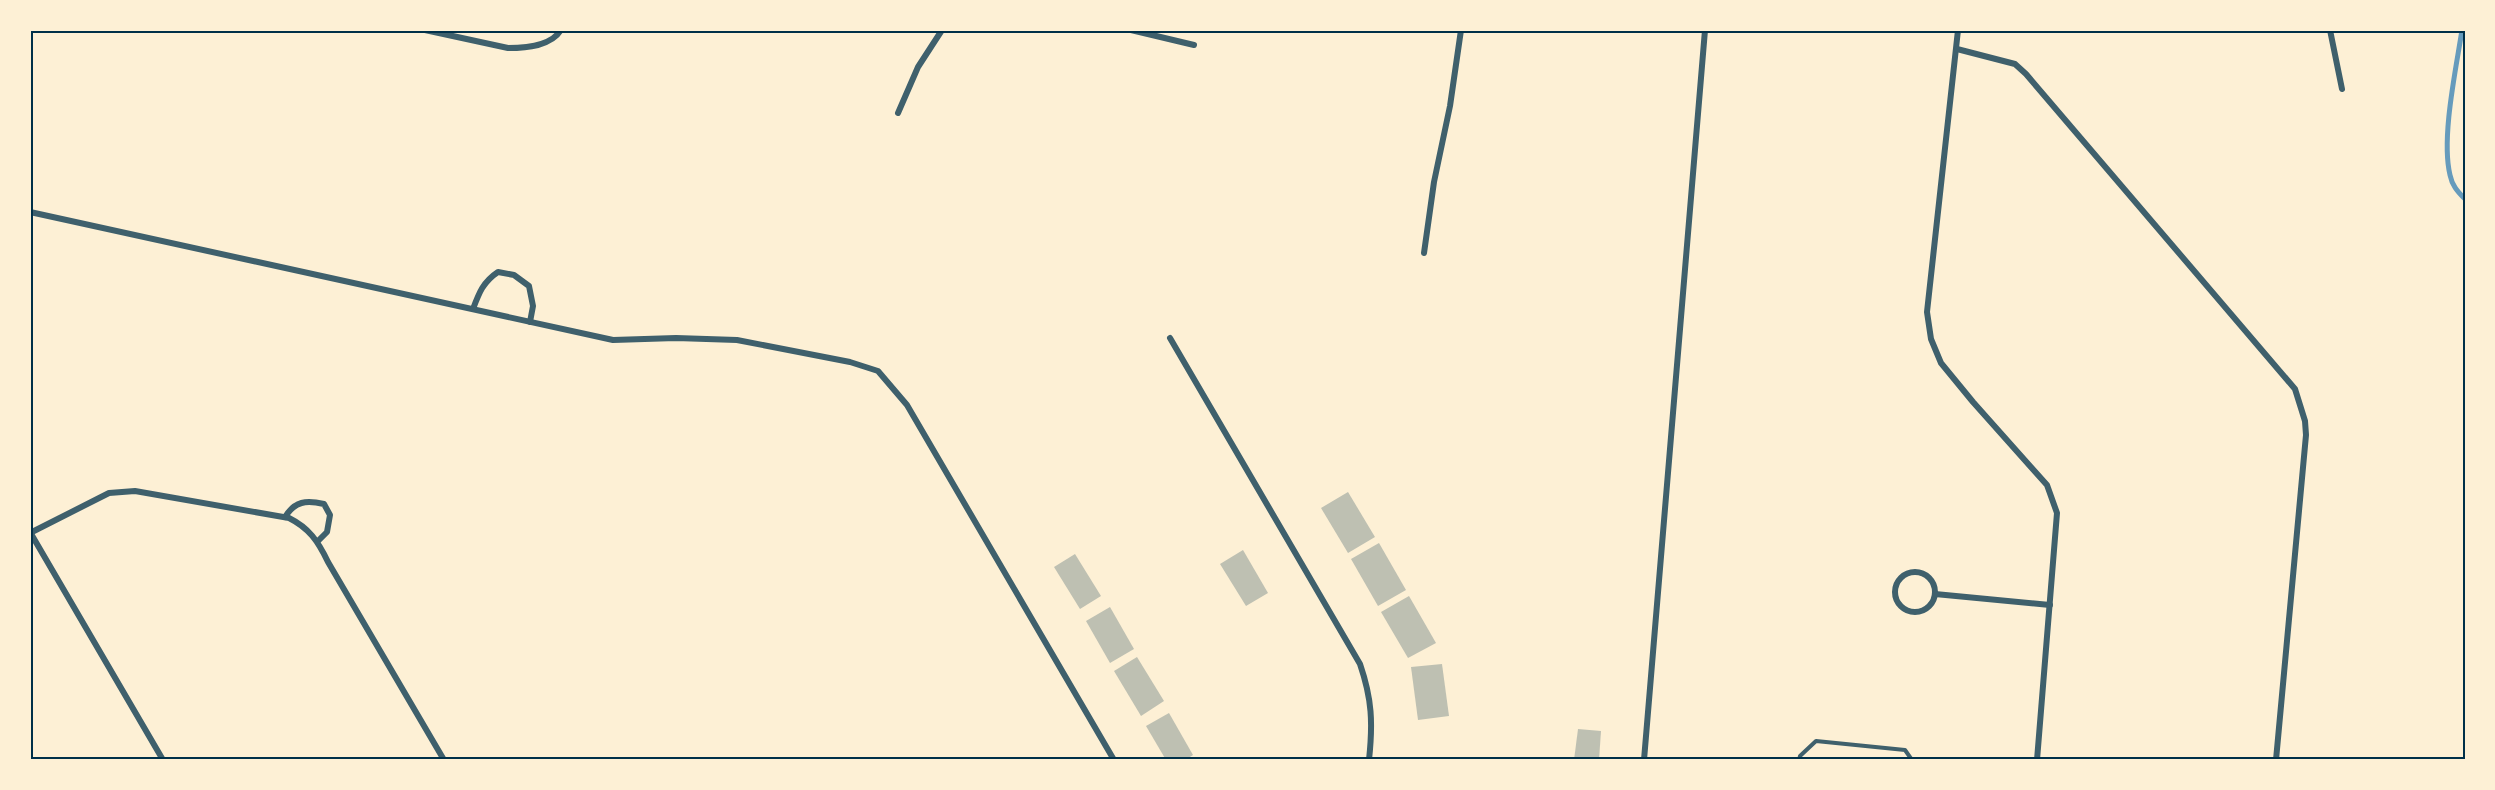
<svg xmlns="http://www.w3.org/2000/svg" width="2495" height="790" viewBox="0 0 2495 790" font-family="'Playfair Display',serif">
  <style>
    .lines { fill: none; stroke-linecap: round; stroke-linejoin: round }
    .stream { stroke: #669bbc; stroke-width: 5 }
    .building { fill: #bec0b2 }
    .service { stroke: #3f606c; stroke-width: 4 }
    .minor { stroke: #3f606c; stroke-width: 6 }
    .neatline { fill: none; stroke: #003049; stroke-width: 2 }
  </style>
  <rect width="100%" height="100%" fill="#fdf0d5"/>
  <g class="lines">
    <path class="stream" d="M2462 30C2456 69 2441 138 2450 175 2452 185 2457 191 2464 198"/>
  </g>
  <g class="building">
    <polygon points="1348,492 1375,537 1348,553 1321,508"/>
    <polygon points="1379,543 1406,590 1378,606 1351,559"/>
    <polygon points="1243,550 1268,593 1246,606 1220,564"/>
    <polygon points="1075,554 1101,596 1080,609 1054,567"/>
    <polygon points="1409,596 1436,643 1408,658 1381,612"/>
    <polygon points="1110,607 1134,649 1110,663 1086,621"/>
    <polygon points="1137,657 1164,701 1141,716 1114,671"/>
    <polygon points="1442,664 1449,716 1418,720 1411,667"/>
    <polygon points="1169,713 1193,755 1185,760 1166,760 1146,726"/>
    <polygon points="1578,729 1601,731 1599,760 1574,760"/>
  </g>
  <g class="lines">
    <polyline class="service" points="1799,760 1800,756 1816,741 1905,750 1912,760"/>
    <g class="minor">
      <path d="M425 30 508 48C527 48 551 46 561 30"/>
      <polyline points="1131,30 1194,45"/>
      <polyline points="1958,30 1927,312 1931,339 1941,363 1973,402 2047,485 2057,513 2037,760"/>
      <polyline points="2330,30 2342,89"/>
      <polyline points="1957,49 2015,64 2026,74 2295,389 2305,421 2306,435 2276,760"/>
      <polyline points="898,113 918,67 942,30"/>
      <polyline points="30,212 613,340 676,338 737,340 850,362 878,371 907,405 1114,760"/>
      <polyline points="1424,253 1434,182 1450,106 1461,30"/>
      <path d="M473 309C479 293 483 282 498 272L514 275 529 286 533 306 530 322"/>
      <path d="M1170 338 1360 664C1372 699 1373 723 1369 760"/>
      <path d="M285 517C295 501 306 500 324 504L330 515 327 532 318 541"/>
      <polyline points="30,532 163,760"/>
      <path d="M30 533 109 493 135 491 289 518C309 528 318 541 328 562L444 760"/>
      <circle cx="1915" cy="592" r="20"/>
      <polyline points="1935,594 2050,605"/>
      <polyline points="1644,760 1705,30"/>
    </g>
  </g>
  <rect width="2495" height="790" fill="none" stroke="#fdf0d5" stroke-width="63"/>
  <rect x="32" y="32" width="2432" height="726" class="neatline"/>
</svg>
